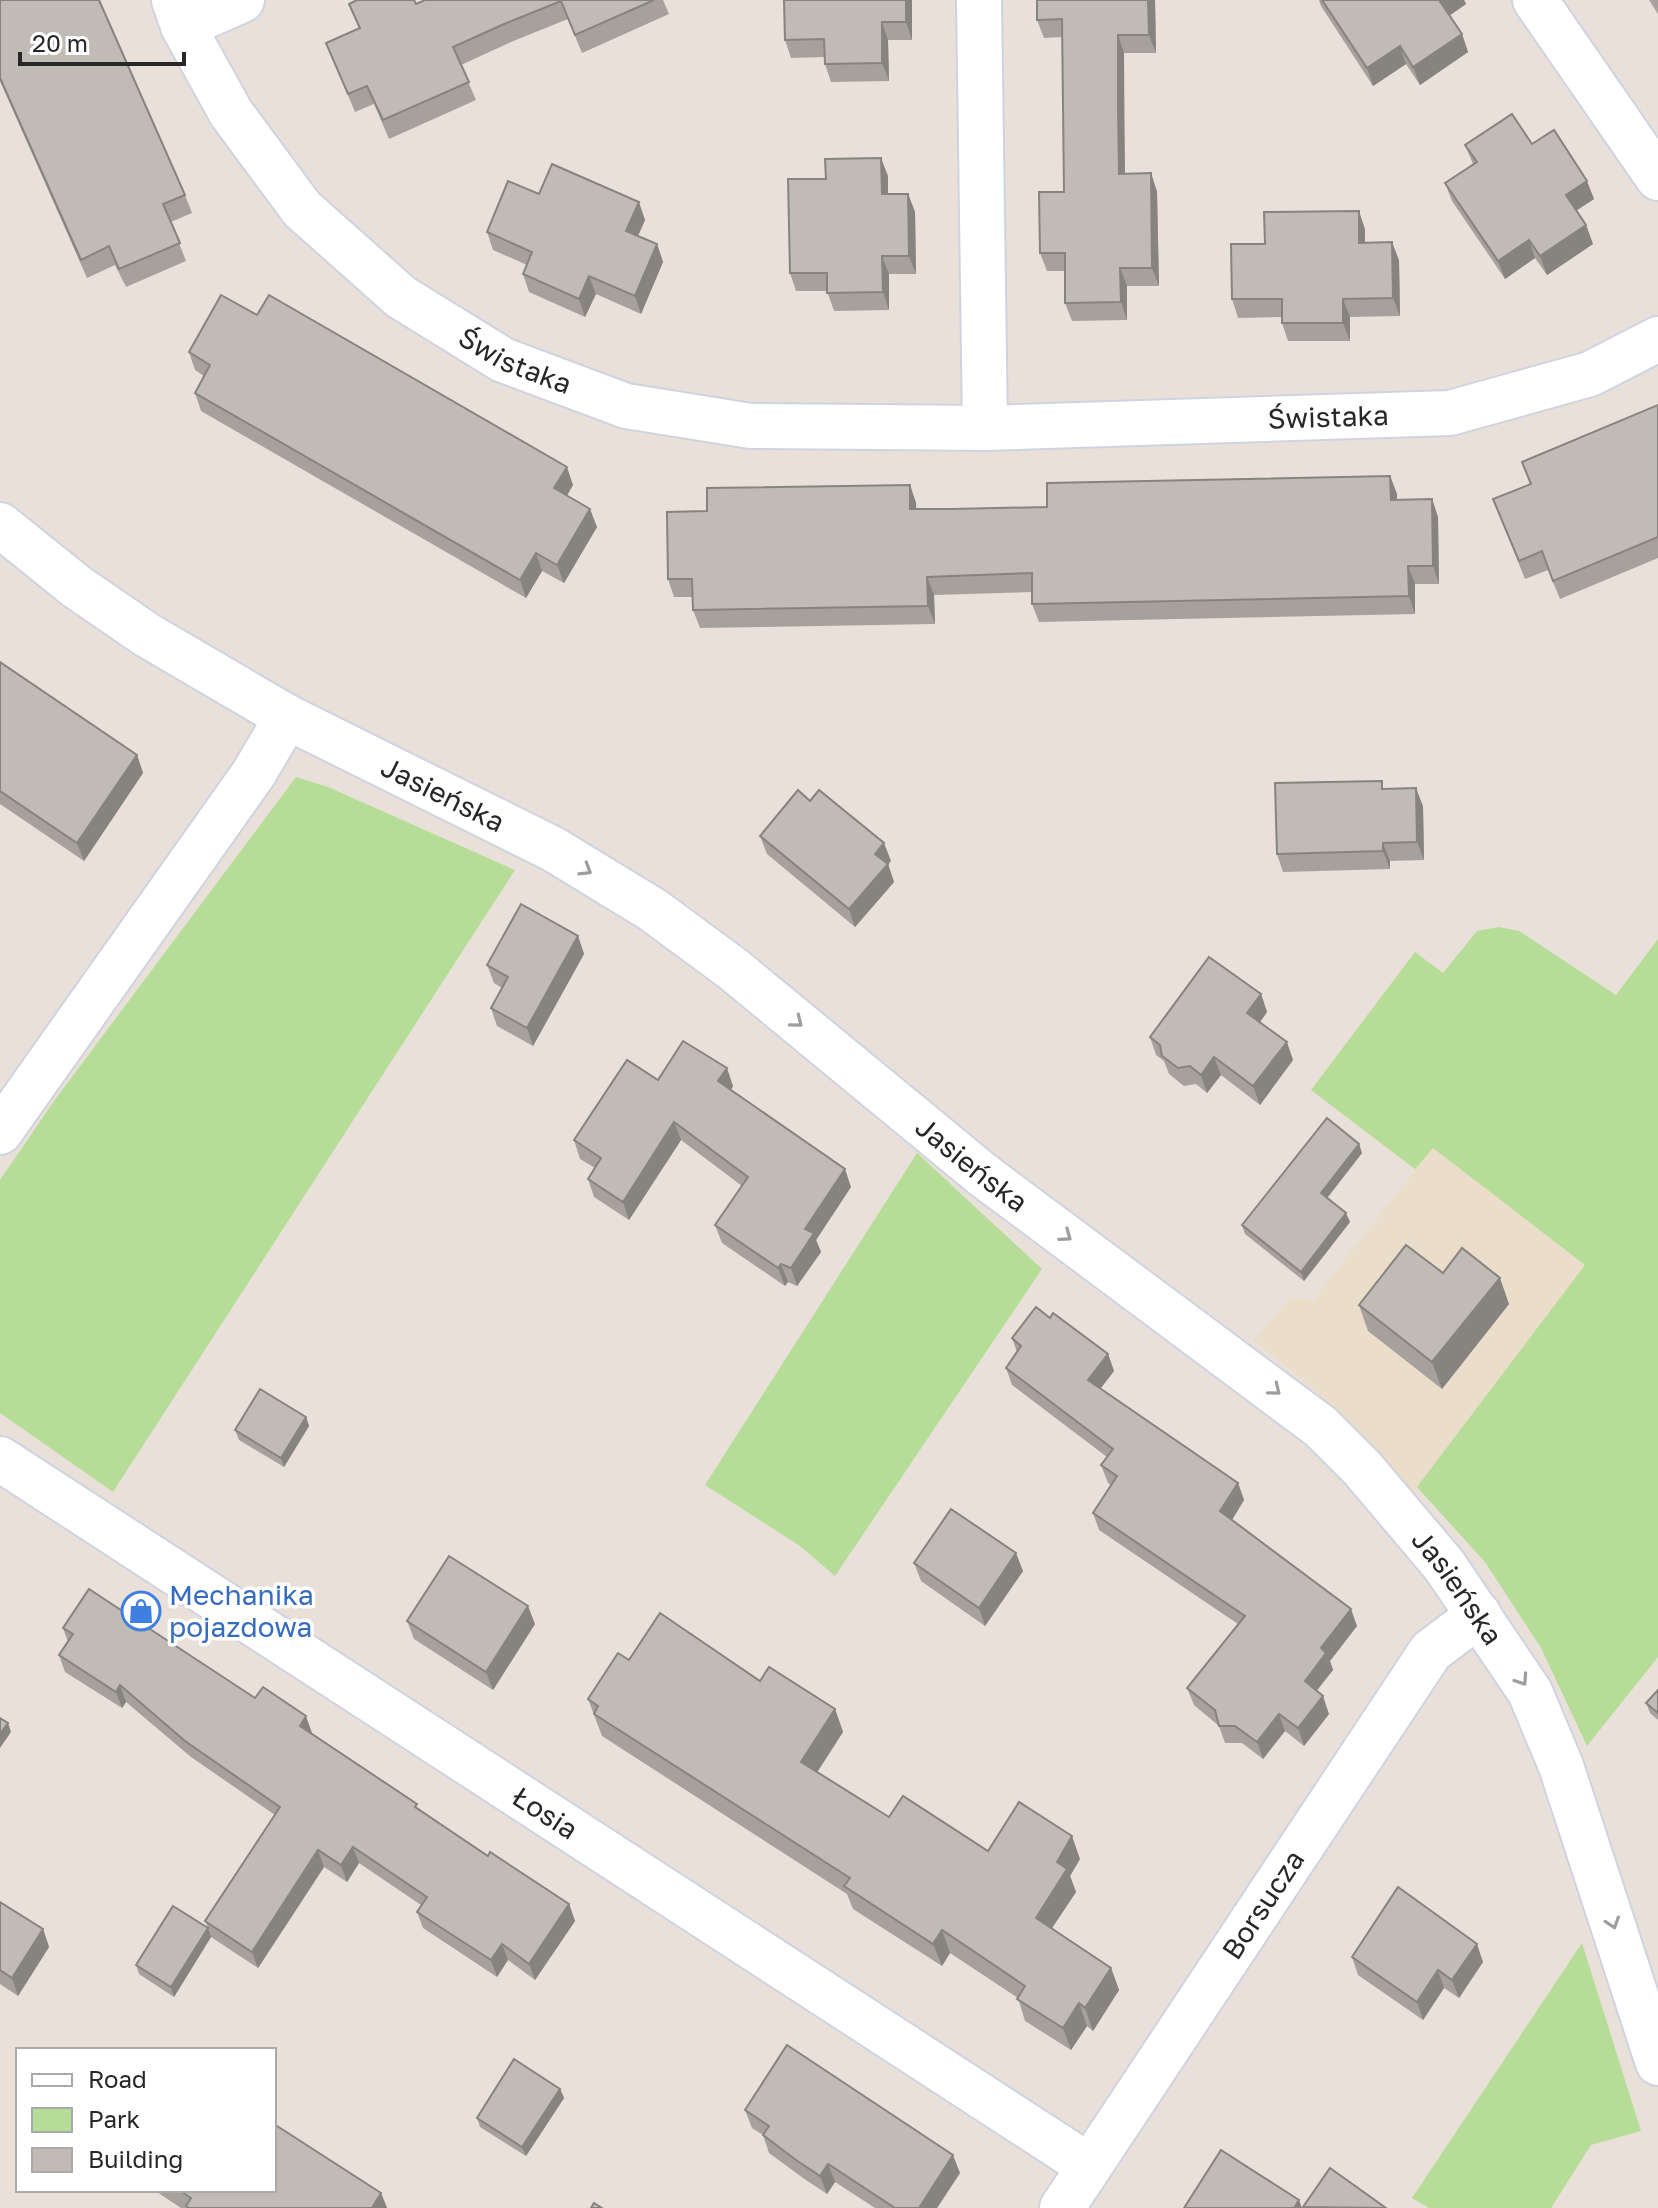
<svg xmlns="http://www.w3.org/2000/svg" width="1658" height="2208" viewBox="0 0 1658 2208" font-family="'Golos Text',sans-serif">
  <style>
    .education { fill: #eaddc9 }
    .green { fill: #b5dd98 }
    .lines { fill: none; stroke-linecap: round; stroke-linejoin: round }
    .minor-casing { stroke: #cfd3e0; stroke-width: 48 }
    .minor { stroke: #fff; stroke-width: 44 }
    .wall { fill: #a6a19d }
    .shaded-wall { fill: #87837f }
    .building { fill: #c1bbb6; stroke: #87837f; stroke-width: 2 }
    .oneway { stroke: #9e9e9e }
    .labels { text-anchor: middle; stroke-width: 7; stroke-linejoin: round; paint-order: stroke }
    .street-label { font-size: 28px; fill: #272727; stroke: #fff }
    .shop-label { font-size: 28px; fill: #366cbe; stroke: #fff; text-anchor: start }
  </style>
  <rect width="100%" height="100%" fill="#e9e1d9"/>
  <polygon class="education" points="1499,927 1519,931 1658,1170 1413,1494 1314,1389 1254,1341 1290,1297 1313,1301 1415,1170 1311,1090 1415,952 1443,973 1477,931"/>
  <g class="green">
    <polygon points="296,777 328,787 515,870 113,1492 0,1413 0,1180 54,1101"/>
    <polygon points="1499,927 1519,931 1616,995 1658,939 1658,1657 1587,1746 1541,1648 1485,1562 1417,1487 1585,1265 1433,1148 1415,1169 1311,1090 1415,952 1443,973 1477,931"/>
    <polygon points="917,1153 1042,1269 835,1576 800,1546 705,1485"/>
    <polygon points="1582,1943 1641,2131 1591,2145 1551,2208 1429,2208 1412,2198"/>
  </g>
  <g class="lines">
    <g class="minor-casing">
      <g id="minor">
        <path id="s1" d="M174 0 183 26 231 113 302 209 401 297 503 360 626 406 751 426 985 428 1450 413 1590 374 1658 339"/>
        <polyline points="979,0 985,428"/>
        <polyline points="1535,0 1658,178"/>
        <polyline points="183,26 242,0"/>
        <path id="s2" d="M0 525 77 587 147 635 287 717 553 849 653 910 733 969 983 1175 1321 1427 1362 1468 1444 1565 1530 1692 1561 1766 1658 2063"/>
        <polyline points="0,1132 254,773 287,717"/>
        <path id="s3" d="M0 1459 1089 2166"/>
        <path id="s4" d="M1062 2208 1431 1651 1479 1615"/>
      </g>
    </g>
    <use href="#minor" class="minor"/>
  </g>
  <g class="wall">
    <polygon points="0,0 185,195 192,213 171,222 186,261 126,287 115,265 87,278 0,81"/>
    <polygon points="425,0 663,0 669,14 582,53 568,19 511,42 461,65 476,100 389,139 374,104 355,112 326,43 359,29 349,4 416,4"/>
    <polygon points="912,0 912,40 888,40 889,81 831,82 825,64 825,57 791,58 785,40"/>
    <polygon points="1155,0 1156,53 1124,53 1124,127 1125,174 1151,173 1157,192 1159,286 1127,286 1127,320 1072,321 1065,303 1065,271 1047,271 1040,253 1064,192 1062,37 1044,38 1037,20"/>
    <polygon points="1319,0 1464,0 1466,4 1450,15 1462,34 1468,52 1420,85 1406,64 1373,86 1321,6"/>
    <polygon points="1649,0 1658,0 1658,14"/>
    <polygon points="1532,144 1594,199 1576,211 1586,225 1593,244 1547,275 1535,258 1505,279 1452,201 1445,183 1473,164 1465,145"/>
    <polygon points="888,176 888,194 908,194 915,212 916,274 889,274 889,310 834,311 827,291 796,291 790,273 826,179"/>
    <polygon points="539,194 645,220 638,236 657,244 663,262 641,314 596,294 585,317 529,292 523,274 527,265 493,250 487,232"/>
    <polygon points="1365,229 1365,243 1399,260 1400,316 1350,317 1350,341 1288,341 1282,323 1282,317 1238,318 1232,299 1265,244"/>
    <polygon points="257,315 573,485 567,495 597,527 564,583 542,571 526,598 201,411 195,393 204,376 195,370 189,352"/>
    <polygon points="1658,405 1658,558 1560,599 1548,570 1525,579 1493,499 1530,484 1522,462"/>
    <polygon points="1390,476 1397,494 1397,500 1432,499 1438,517 1439,584 1415,584 1415,614 1039,622 1032,604 1032,592 934,595 935,624 700,628 693,610 693,597 674,597 668,579 707,511 910,485 916,503 916,509 951,509 1047,507"/>
    <polygon points="0,662 137,755 143,773 84,861 0,804"/>
    <polygon points="1385,789 1423,806 1424,860 1390,861 1390,869 1283,872 1277,854"/>
    <polygon points="760,836 891,861 888,864 894,882 855,927 767,854"/>
    <polygon points="578,936 584,954 533,1046 497,1026 491,1008 502,988 494,983 487,965"/>
    <polygon points="1261,994 1267,1012 1260,1022 1293,1060 1260,1105 1221,1075 1207,1093 1196,1084 1184,1086 1169,1074 1164,1061 1156,1055 1150,1037"/>
    <polygon points="658,1080 733,1086 731,1090 851,1187 816,1240 821,1252 797,1286 788,1282 785,1286 722,1243 715,1225 742,1186 681,1140 629,1220 594,1197 588,1179 595,1168 580,1159 574,1140"/>
    <polygon points="1359,1144 1362,1153 1327,1198 1350,1222 1304,1281 1245,1234 1242,1225"/>
    <polygon points="1443,1273 1509,1304 1442,1389 1368,1331 1359,1305"/>
    <polygon points="1050,1318 1108,1354 1114,1371 1100,1389 1238,1483 1244,1500 1232,1520 1357,1626 1330,1661 1333,1670 1316,1691 1329,1714 1304,1746 1285,1731 1263,1759 1242,1743 1225,1743 1219,1726 1194,1705 1187,1688 1238,1624 1099,1530 1093,1513 1111,1485 1108,1483 1101,1465 1107,1457 1012,1385 1006,1368 1017,1352 1012,1338"/>
    <polygon points="306,1417 309,1426 284,1467 239,1440 235,1430"/>
    <polygon points="914,1563 1023,1571 985,1626 921,1581"/>
    <polygon points="407,1621 535,1624 493,1690 414,1639"/>
    <polygon points="63,1628 255,1698 312,1733 311,1734 488,1856 569,1904 575,1921 535,1980 508,1960 497,1977 423,1928 417,1912 421,1905 359,1863 347,1882 324,1867 258,1968 211,1937 174,1997 139,1974 136,1965 208,1928 205,1921 275,1815 191,1757 126,1702 122,1708 65,1672 59,1655 68,1642"/>
    <polygon points="629,1660 760,1681 835,1709 843,1732 817,1772 889,1817 988,1851 1080,1859 1070,1876 1076,1892 1052,1928 1111,1968 1119,1990 1093,2031 1087,2026 1071,2050 1025,2021 1018,1998 950,1953 942,1966 853,1909 847,1894 602,1736 588,1699"/>
    <polygon points="1658,1690 1658,1720 1650,1713 1646,1703"/>
    <polygon points="0,1902 43,1929 49,1947 18,1996 0,1984"/>
    <polygon points="1352,1957 1483,1962 1459,1998 1444,1988 1423,2020 1358,1975"/>
    <polygon points="560,2089 564,2098 526,2156 480,2127 477,2118"/>
    <polygon points="745,2110 960,2173 937,2208 875,2208 835,2182 827,2194 803,2178 769,2153 763,2135 752,2128"/>
    <polygon points="154,2190 274,2190 381,2193 387,2208 181,2208"/>
  </g>
  <g class="shaded-wall">
    <polygon points="906,0 912,0 912,40 906,22"/>
    <polygon points="1148,0 1155,0 1156,53 1149,35"/>
    <polygon points="1439,0 1464,0 1466,4 1446,18"/>
    <polygon points="882,22 888,40 889,81 882,63"/>
    <polygon points="1462,34 1468,52 1420,85 1413,67"/>
    <polygon points="1118,35 1124,53 1125,192 1119,174"/>
    <polygon points="1400,46 1406,64 1373,86 1367,68"/>
    <polygon points="881,158 888,176 888,212 882,194"/>
    <polygon points="1151,173 1157,192 1159,286 1152,268"/>
    <polygon points="1587,181 1594,199 1572,213 1566,195"/>
    <polygon points="908,194 915,212 916,274 909,256"/>
    <polygon points="639,202 645,220 632,249 626,231"/>
    <polygon points="1359,211 1365,229 1365,261 1359,243"/>
    <polygon points="1586,225 1593,244 1547,275 1540,256"/>
    <polygon points="1529,240 1535,258 1505,279 1498,261"/>
    <polygon points="1392,242 1399,260 1400,316 1393,298"/>
    <polygon points="657,244 663,262 641,314 635,296"/>
    <polygon points="882,256 889,274 889,310 883,292"/>
    <polygon points="1120,268 1127,286 1127,320 1121,302"/>
    <polygon points="589,276 596,294 585,317 579,299"/>
    <polygon points="1343,299 1350,317 1350,341 1343,323"/>
    <polygon points="567,467 573,485 561,506 554,488"/>
    <polygon points="1390,476 1397,494 1397,518 1391,500"/>
    <polygon points="910,485 916,503 917,527 910,509"/>
    <polygon points="1432,499 1438,517 1439,584 1433,566"/>
    <polygon points="590,509 597,527 564,583 557,565"/>
    <polygon points="536,553 542,571 526,598 520,580"/>
    <polygon points="1408,566 1415,584 1415,614 1409,596"/>
    <polygon points="927,577 934,595 935,624 928,606"/>
    <polygon points="137,755 143,773 84,861 77,843"/>
    <polygon points="1416,788 1423,806 1424,860 1417,842"/>
    <polygon points="884,843 891,861 888,864 894,882 855,927 849,909 875,854"/>
    <polygon points="1383,843 1390,861 1390,869 1383,851"/>
    <polygon points="578,936 584,954 533,1046 527,1028"/>
    <polygon points="1261,994 1267,1012 1254,1031 1247,1013"/>
    <polygon points="1287,1042 1293,1060 1260,1105 1253,1086"/>
    <polygon points="1214,1057 1221,1075 1207,1093 1201,1075"/>
    <polygon points="727,1068 733,1086 725,1099 718,1081"/>
    <polygon points="674,1122 681,1140 629,1220 623,1202"/>
    <polygon points="1359,1144 1362,1153 1324,1202 1321,1193"/>
    <polygon points="845,1169 851,1187 816,1240 821,1252 797,1286 791,1268 805,1229"/>
    <polygon points="1346,1213 1350,1222 1304,1281 1301,1272"/>
    <polygon points="781,1264 788,1282 785,1286 778,1268"/>
    <polygon points="1500,1278 1509,1304 1442,1389 1432,1362"/>
    <polygon points="1108,1354 1114,1371 1094,1397 1088,1380"/>
    <polygon points="306,1417 309,1426 284,1467 281,1458"/>
    <polygon points="1238,1483 1244,1500 1227,1528 1220,1511"/>
    <polygon points="1016,1553 1023,1571 985,1626 979,1608"/>
    <polygon points="528,1606 535,1624 493,1690 486,1672"/>
    <polygon points="1351,1609 1357,1626 1330,1661 1333,1670 1311,1698 1305,1681 1321,1648"/>
    <polygon points="120,1685 126,1702 122,1708 116,1692"/>
    <polygon points="1323,1696 1329,1714 1304,1746 1298,1728"/>
    <polygon points="835,1709 843,1732 809,1785 801,1762"/>
    <polygon points="1279,1714 1285,1731 1263,1759 1257,1742"/>
    <polygon points="306,1716 312,1733 306,1743 300,1726"/>
    <polygon points="8,1723 11,1732 0,1748 0,1734"/>
    <polygon points="1072,1836 1080,1859 1070,1876 1076,1892 1044,1940 1036,1918 1057,1862"/>
    <polygon points="353,1847 359,1863 347,1882 341,1865"/>
    <polygon points="318,1850 324,1867 258,1968 252,1952"/>
    <polygon points="569,1904 575,1921 535,1980 529,1964"/>
    <polygon points="208,1928 211,1937 174,1997 171,1987"/>
    <polygon points="43,1929 49,1947 18,1996 12,1978"/>
    <polygon points="942,1930 950,1953 942,1966 933,1944"/>
    <polygon points="502,1944 508,1960 497,1977 491,1960"/>
    <polygon points="1477,1944 1483,1962 1459,1998 1452,1980"/>
    <polygon points="1111,1968 1119,1990 1093,2031 1085,2008"/>
    <polygon points="1438,1970 1444,1988 1423,2020 1417,2002"/>
    <polygon points="1079,2003 1087,2026 1071,2050 1063,2028"/>
    <polygon points="560,2089 564,2098 526,2156 522,2147"/>
    <polygon points="953,2155 960,2173 937,2208 919,2208"/>
    <polygon points="828,2164 835,2182 827,2194 820,2176"/>
    <polygon points="381,2193 387,2208 372,2208"/>
    <polygon points="1299,2200 1302,2208 1294,2208"/>
  </g>
  <g class="building">
    <polygon points="0,0 99,0 185,195 163,204 180,243 119,269 109,246 81,260 0,78"/>
    <polygon points="357,0 414,0 416,4 425,0 654,0 575,35 561,1 504,24 453,47 469,82 383,120 367,86 348,94 326,43 360,28 349,4"/>
    <polygon points="784,0 906,0 906,22 882,22 882,63 825,64 824,39 785,40"/>
    <polygon points="1037,0 1148,0 1149,35 1118,35 1118,109 1119,174 1151,173 1152,268 1120,268 1121,302 1065,303 1065,253 1040,253 1039,192 1064,192 1062,19 1037,20"/>
    <polygon points="1322,0 1439,0 1462,34 1413,67 1400,46 1367,68"/>
    <polygon points="1512,114 1532,144 1554,130 1587,181 1566,195 1586,225 1540,256 1529,240 1498,261 1445,183 1477,162 1465,145"/>
    <polygon points="881,158 882,194 908,194 909,256 882,256 883,292 827,293 827,273 790,273 788,179 826,179 825,159"/>
    <polygon points="552,164 639,202 626,231 657,244 635,296 589,276 579,299 523,274 532,252 487,232 508,181 539,194"/>
    <polygon points="1359,211 1359,243 1392,242 1393,298 1343,299 1343,323 1282,323 1282,299 1232,299 1231,244 1265,244 1264,212"/>
    <polygon points="221,295 257,315 269,295 567,467 554,488 590,509 557,565 536,553 520,580 195,393 210,365 189,352"/>
    <polygon points="1658,405 1658,537 1553,581 1542,551 1519,561 1493,499 1531,484 1522,462"/>
    <polygon points="1390,476 1391,500 1432,499 1433,566 1408,566 1409,596 1032,604 1032,573 927,577 928,606 693,610 692,579 668,579 667,512 707,511 707,488 910,485 910,509 951,509 1047,507 1047,483"/>
    <polygon points="0,662 137,755 77,843 0,791"/>
    <polygon points="1382,781 1382,789 1416,788 1417,842 1383,843 1383,851 1277,854 1275,783"/>
    <polygon points="798,790 810,801 819,790 884,843 875,854 888,864 849,909 760,836"/>
    <polygon points="521,904 578,936 527,1028 491,1008 508,977 487,965"/>
    <polygon points="1209,957 1261,994 1247,1013 1287,1042 1253,1086 1214,1057 1201,1075 1190,1066 1178,1068 1162,1056 1160,1045 1150,1037"/>
    <polygon points="683,1041 727,1068 718,1081 845,1169 805,1229 814,1233 791,1268 781,1264 778,1268 715,1225 748,1177 674,1122 623,1202 588,1179 601,1158 574,1140 627,1060 658,1080"/>
    <polygon points="1327,1118 1359,1144 1321,1193 1346,1213 1301,1272 1242,1225"/>
    <polygon points="1406,1245 1443,1273 1462,1248 1500,1278 1432,1362 1359,1305"/>
    <polygon points="1036,1307 1050,1318 1053,1313 1108,1354 1088,1380 1238,1483 1220,1511 1351,1609 1321,1648 1326,1653 1305,1681 1323,1696 1298,1728 1279,1714 1257,1742 1235,1726 1219,1726 1215,1710 1187,1688 1245,1616 1093,1513 1117,1476 1101,1465 1113,1449 1006,1368 1021,1346 1012,1338"/>
    <polygon points="260,1389 306,1417 281,1458 235,1430"/>
    <polygon points="951,1509 1016,1553 979,1608 914,1563"/>
    <polygon points="449,1556 528,1606 486,1672 407,1621"/>
    <polygon points="89,1589 255,1698 263,1687 306,1716 300,1726 417,1804 415,1807 488,1856 490,1852 569,1904 529,1964 502,1944 491,1960 417,1912 427,1897 353,1847 341,1865 318,1850 252,1952 205,1921 280,1807 185,1741 120,1685 116,1692 59,1655 73,1634 63,1628"/>
    <polygon points="660,1613 760,1681 769,1667 835,1709 801,1762 889,1817 903,1796 988,1851 1019,1802 1072,1836 1057,1862 1067,1869 1036,1918 1111,1968 1085,2008 1079,2003 1063,2028 1017,1999 1025,1986 942,1930 933,1944 844,1886 850,1878 594,1714 598,1706 588,1699 618,1653 629,1660"/>
    <polygon points="1658,1690 1658,1713 1646,1703"/>
    <polygon points="0,1718 8,1723 0,1734"/>
    <polygon points="1398,1887 1477,1944 1452,1980 1438,1970 1417,2002 1352,1957"/>
    <polygon points="0,1902 43,1929 12,1978 0,1970"/>
    <polygon points="173,1906 208,1928 171,1987 136,1965"/>
    <polygon points="787,2045 953,2155 919,2208 895,2208 828,2164 820,2176 796,2160 763,2135 769,2126 745,2110"/>
    <polygon points="514,2059 560,2089 522,2147 477,2118"/>
    <polygon points="274,2124 381,2193 372,2208 189,2208 186,2206 191,2198 179,2190 274,2190"/>
    <polygon points="1221,2150 1299,2200 1294,2208 1184,2208"/>
    <polygon points="1330,2168 1386,2208 1303,2207"/>
    <polygon points="594,2203 602,2208 591,2208"/>
  </g>
  <defs><path id="oneway-chevron" d="M-2-3.5L2.5 0L-2 3.5" fill="none" stroke-width="1.6" stroke-linecap="round" stroke-linejoin="round" transform="scale(2)"/></defs>
  <g class="oneway">
    <use href="#oneway-chevron" transform="translate(586 870) rotate(31)"/>
    <use href="#oneway-chevron" transform="translate(797 1022) rotate(39)"/>
    <use href="#oneway-chevron" transform="translate(1066 1236) rotate(36)"/>
    <use href="#oneway-chevron" transform="translate(1275 1390) rotate(39)"/>
    <use href="#oneway-chevron" transform="translate(1522 1680) rotate(56)"/>
    <use href="#oneway-chevron" transform="translate(1613 1923) rotate(72)"/>
  </g>
  <defs>
    <g id="shop-ring" transform="scale(2)"><circle r="9.5" fill="#fff" stroke="#3f7fe0" stroke-width="1.5"/><path d="M-5-2.5h2.3a2.7 3.5 0 0 1 5.4 0H5L5.5 6h-11ZM-1.5-2.5h3a1.5 2.3 0 0 0-3 0Z" fill="#3f7fe0"/></g>
  </defs>
  <g fill-rule="evenodd">
    <use href="#shop-ring" x="141" y="1611"/>
  </g>
  <g class="labels">
    <g class="street-label">
      <text dy="10" stroke="none"><textPath href="#s1" startOffset="510">Świstaka</textPath></text>
      <text dy="10" stroke="none"><textPath href="#s1" startOffset="1334">Świstaka</textPath></text>
      <text dy="10" stroke="none"><textPath href="#s2" startOffset="520">Jasieńska</textPath></text>
      <text dy="10" stroke="none"><textPath href="#s2" startOffset="1168">Jasieńska</textPath></text>
      <text dy="10" stroke="none"><textPath href="#s2" startOffset="1816">Jasieńska</textPath></text>
      <text dy="10" stroke="none"><textPath href="#s3" startOffset="650">Łosia</textPath></text>
      <text dy="10" stroke="none"><textPath href="#s4" startOffset="364">Borsucza</textPath></text>
    </g>
    <g class="shop-label">
      <text x="169" y="1605">Mechanika<tspan x="169" dy="32">pojazdowa</tspan></text>
    </g>
  </g>
  <rect x="16" y="2048" width="260" height="144" fill="#ffffff" stroke="#a9a9a9" stroke-width="2"/>
  <rect x="32" y="2074" width="40" height="12" fill="#ffffff" stroke="#a9a9a9" stroke-width="2"/>
  <text x="88" y="2088" font-size="24" fill="#272727">Road</text>
  <rect x="32" y="2108" width="40" height="24" fill="#b5dd98" stroke="#a9a9a9" stroke-width="2"/>
  <text x="88" y="2128" font-size="24" fill="#272727">Park</text>
  <rect x="32" y="2148" width="40" height="24" fill="#c1bbb6" stroke="#a9a9a9" stroke-width="2"/>
  <text x="88" y="2168" font-size="24" fill="#272727">Building</text>
  <path d="M20 52v12h164v-12" fill="none" stroke="#272727" stroke-width="4"/>
  <text x="32" y="52" font-size="24" fill="#272727" stroke="#ffffff" stroke-width="6" paint-order="stroke">20 m</text>
</svg>
